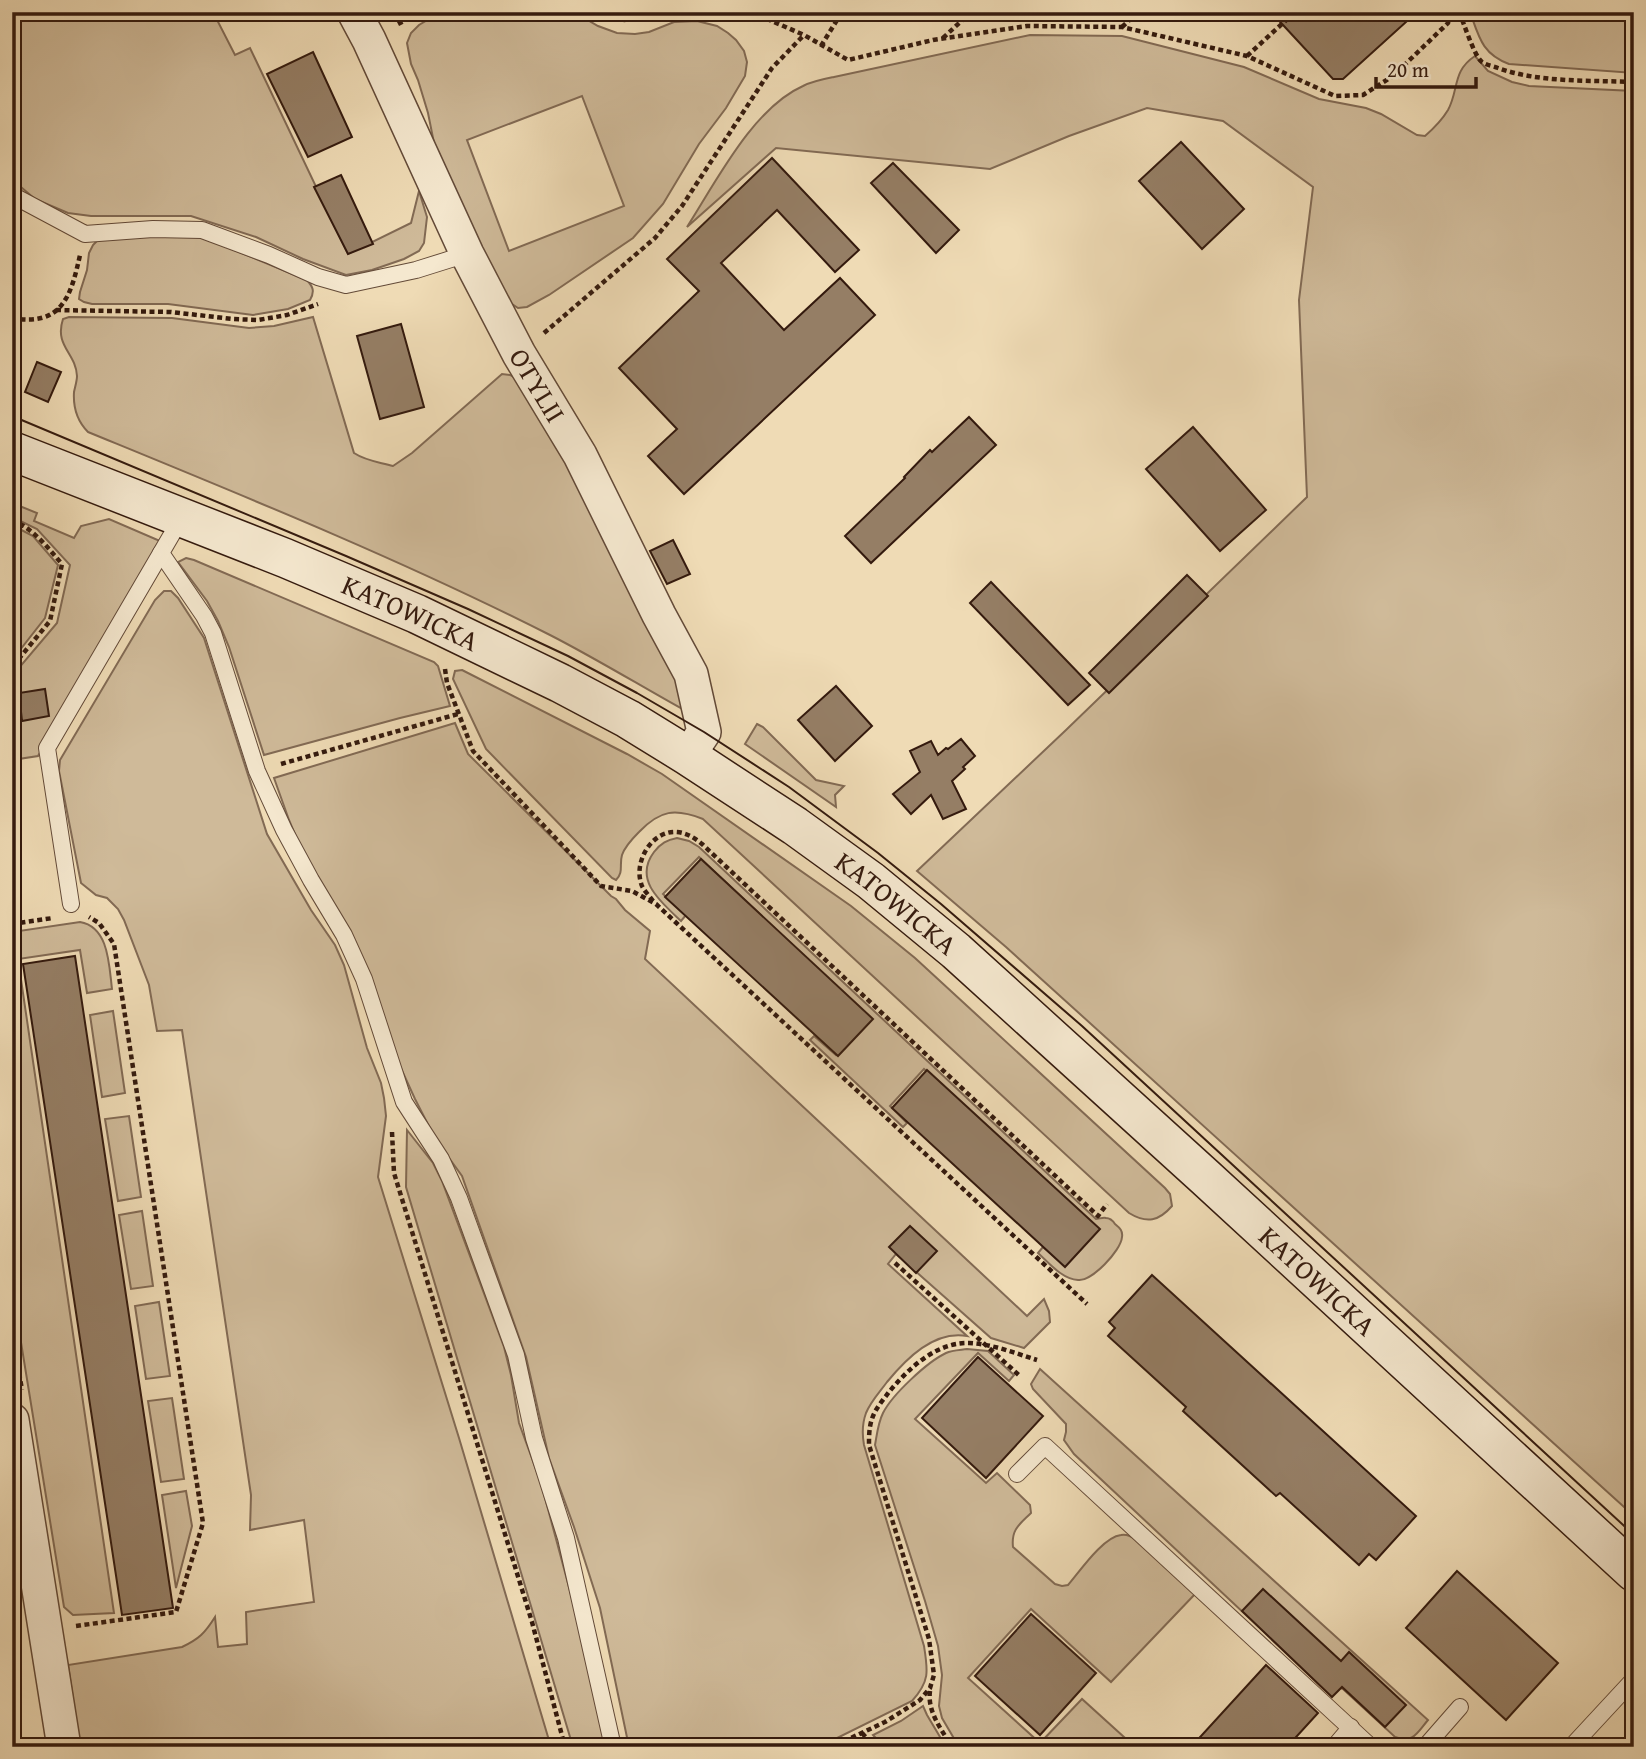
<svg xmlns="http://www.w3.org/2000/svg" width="1646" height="1759" viewBox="0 0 1646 1759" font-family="'Gentium Book Plus',serif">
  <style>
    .green { fill: #cfba99; stroke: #826a54; stroke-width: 2; fill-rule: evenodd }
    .building { fill: #957e65; stroke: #341a0e; stroke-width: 2 }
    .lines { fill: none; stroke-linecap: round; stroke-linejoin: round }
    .lane-casing { stroke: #634a38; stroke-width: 18 }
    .street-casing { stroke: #634a38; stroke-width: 36 }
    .secondary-casing { stroke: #341a0e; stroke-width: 41 }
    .path { stroke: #341a0e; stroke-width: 4.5; stroke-dasharray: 5 3.5; stroke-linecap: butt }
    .lane { stroke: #f5e8cf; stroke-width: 16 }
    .street { stroke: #f5e8cf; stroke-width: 33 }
    .secondary { stroke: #f5e8cf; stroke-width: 38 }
    .tram { stroke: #341a0e; stroke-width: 2 }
    .labels { text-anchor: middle; stroke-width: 6; stroke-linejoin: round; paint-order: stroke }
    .street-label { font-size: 28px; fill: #341a0e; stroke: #f5e8cf }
  </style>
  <rect width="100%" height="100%" fill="#efdbb5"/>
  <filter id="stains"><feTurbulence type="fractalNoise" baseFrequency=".00286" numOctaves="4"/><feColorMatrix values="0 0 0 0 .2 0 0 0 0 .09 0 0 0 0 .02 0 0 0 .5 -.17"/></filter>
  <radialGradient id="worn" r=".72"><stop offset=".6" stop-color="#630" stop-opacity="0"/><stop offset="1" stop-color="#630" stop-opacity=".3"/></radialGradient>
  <g class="green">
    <polygon points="12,12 213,12 235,55 250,48 348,254 411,223 419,191 427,217 424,243 419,251 404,259 372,270 346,275 303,259 256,237 191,216 91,216 68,213 35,199 15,182 12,177 12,144 16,122 12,67"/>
    <path d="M441 12H574L598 26 617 33 635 34 649 32 674 22 697 21 717 26 728 33 736 40 744 51 747 62 745 76 726 108 699 144 663 204 633 238 549 295 527 307 518 308 509 302 480 250 435 148 428 113 418 80 411 64 407 43 411 33 419 25ZM582 96 624 206 509 251 467 140Z"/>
    <path d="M1470 12H1634V73L1509 64C1482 54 1479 37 1470 12Z"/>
    <path d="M1030 35 1122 36 1244 67 1319 99 1366 108 1381 114 1417 135 1425 136C1433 129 1442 120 1448 110 1459 90 1452 71 1475 56L1488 71 1512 82 1529 86 1634 91V1516L1006 947 917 871 1066 730 1307 497 1299 300 1313 187 1223 121 1147 108 1069 136 990 169 776 148 687 227C716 182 753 108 803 86 813 81 824 79 834 77Z"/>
    <path d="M144 234 195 235 210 240 307 280C313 287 315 291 310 300L288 309 253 315 168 304H92L84 302 79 299 80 292 87 270 89 253 93 245 98 240Z"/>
    <path d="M69 317 172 318 249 328 274 326 313 317 354 453C366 461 379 462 393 466L412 453 502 374 510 375 519 380 573 466 680 684 684 710C639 685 595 658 550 635 400 559 244 496 88 432 77 421 73 408 74 392 75 387 77 381 77 376 76 353 54 346 63 319Z"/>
    <polygon points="12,503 37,513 34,521 74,538 81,526 109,519 160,541 38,756 12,760 12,676 57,623 70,565 37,529 12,517"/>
    <polygon points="12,525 33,536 58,565 45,618 16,655 12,645"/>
    <polygon points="186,558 194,560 434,662 438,666 450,706 400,718 264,755 229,647 218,621 207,601 178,562"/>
    <path d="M164 591H171L178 598 204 638 267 834 311 910 335 945 344 965 367 1048 381 1083 384 1098 386 1116 378 1177 459 1438 551 1747H80L68 1665 182 1647C199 1639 205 1633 215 1617L218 1647 247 1644 246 1612 314 1602 304 1520 250 1530 251 1495 182 1030 157 1031 149 985 124 920 118 909 107 898 96 895 81 883 59 771 60 760 155 600Z"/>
    <path d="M462 670 627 754 662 774 851 906 915 958 1165 1188 1170 1194 1172 1206C1159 1221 1147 1224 1129 1213L703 819C675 808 660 810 639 832 633 838 625 846 622 855 619 865 624 872 616 880L612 878 486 749 453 679 455 671Z"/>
    <path d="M455 723 468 754 611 896 616 899 625 910 650 931 645 959 1027 1316 1044 1299 1049 1311 1050 1322 1024 1348 991 1338 896 1254 888 1264 967 1336C934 1330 906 1359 887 1382 879 1393 871 1401 866 1413 862 1424 862 1434 864 1445L924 1646C928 1671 930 1681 912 1701L833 1740 836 1747H629L600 1608 574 1527 549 1458 526 1357 462 1176 436 1140 415 1099 304 856 289 820 274 778Z"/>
    <polygon points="757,724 763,727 816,780 844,786 835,795 836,807 745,744"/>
    <path d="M677 838 689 841 699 847 1096 1219C1099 1219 1103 1217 1106 1218 1110 1218 1113 1221 1115 1224 1120 1228 1123 1231 1122 1237 1121 1251 1091 1282 1078 1280 1062 1279 1049 1263 1038 1253L1043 1247 1062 1263 978 1118 924 1069 890 1106 907 1123 903 1127 810 1040 814 1036 836 1055 870 1018 699 857 663 894 686 915 681 921C661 902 633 880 654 852 661 843 667 840 677 838Z"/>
    <path d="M80 922C109 927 109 965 112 989L87 993 80 950 18 959 114 1613 73 1615 64 1607 12 1287V932Z"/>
    <polygon points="113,1011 125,1093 102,1097 90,1015"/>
    <polygon points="129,1116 141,1197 118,1201 105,1119"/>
    <polygon points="407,1130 433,1163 442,1181 504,1347 511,1375 519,1423 541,1483 577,1617 606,1747 573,1747 406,1187"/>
    <polygon points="142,1211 153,1286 131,1289 119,1215"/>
    <polygon points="159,1302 170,1376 146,1379 135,1306"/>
    <path d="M967 1349 988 1351 1014 1375 1009 1381 978 1353 915 1419 986 1483 997 1473 1030 1505 1031 1513C1020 1524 1011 1529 1013 1547L1055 1584 1062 1586 1068 1585C1080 1571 1103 1537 1121 1535 1128 1534 1132 1537 1137 1540L1196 1593 1111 1682 1031 1609 968 1678 1040 1743 1082 1699 1135 1747H959L942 1718 939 1706 942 1675 938 1646 925 1601 875 1445C877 1434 878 1423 883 1413 892 1395 927 1362 946 1353 952 1350 960 1350 967 1349Z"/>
    <path d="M1040 1369 1428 1720C1417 1733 1413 1744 1395 1737L1343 1689 1311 1676 1074 1454 1064 1440 1066 1432V1424L1033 1389 1031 1384Z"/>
    <polygon points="172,1398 184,1479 161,1482 148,1401"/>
    <polygon points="186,1491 192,1526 176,1588 162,1495"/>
    <polygon points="923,1706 927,1715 946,1747 884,1747 873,1735 901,1721"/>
  </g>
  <g class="building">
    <polygon points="1271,12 1417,12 1343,79 1333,79"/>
    <polygon points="313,52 352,137 308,157 267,74"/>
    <polygon points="1181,142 1244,209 1202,249 1139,181"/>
    <polygon points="772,158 859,250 835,272 777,210 721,263 784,330 840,278 875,315 684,494 648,456 677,429 619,368 699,291 667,259"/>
    <polygon points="893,163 959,230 936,253 871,183"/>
    <polygon points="341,175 373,244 348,254 314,187"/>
    <polygon points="401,324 424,407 380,419 357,336"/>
    <polygon points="37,362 61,372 48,402 25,392"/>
    <polygon points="969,417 996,445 871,563 845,536 905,478 904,477 930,450 932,452"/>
    <polygon points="1193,427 1266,510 1220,551 1146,469"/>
    <polygon points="673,540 690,574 667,584 650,551"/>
    <polygon points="1187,575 1208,596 1109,693 1089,673"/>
    <polygon points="991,582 1090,685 1068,705 970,603"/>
    <polygon points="836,686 872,726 835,761 798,720"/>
    <polygon points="45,689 49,716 22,721 19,693"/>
    <polygon points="961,739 975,756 963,767 965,769 952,781 966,809 943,819 931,795 911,814 893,794 920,772 910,751 931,741 938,755 946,748 948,749"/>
    <polygon points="701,859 873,1019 838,1056 665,897"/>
    <polygon points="75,956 173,1608 122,1615 23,964"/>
    <polygon points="927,1070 1100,1229 1065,1267 892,1108"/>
    <polygon points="910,1226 937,1251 916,1273 889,1247"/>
    <polygon points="1152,1275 1416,1516 1376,1560 1369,1554 1359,1565 1280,1493 1276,1496 1183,1411 1186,1407 1108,1336 1115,1328 1109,1322"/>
    <polygon points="978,1357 1043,1416 986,1478 922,1418"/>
    <polygon points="1457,1571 1558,1663 1506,1720 1406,1628"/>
    <polygon points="1263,1589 1341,1661 1349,1652 1406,1705 1385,1727 1342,1687 1332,1697 1242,1611"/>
    <polygon points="1031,1614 1096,1673 1040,1735 975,1676"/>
    <polygon points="1266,1665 1318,1713 1287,1747 1191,1747"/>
  </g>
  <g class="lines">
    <g class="lane-casing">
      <g id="lane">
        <polyline points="12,195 85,234 153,229 202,230 269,255 318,277 346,285 416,270 467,254"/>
        <polyline points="182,517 161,553 204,616 213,633 257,771 284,830 311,880 344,935 364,979 404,1102 441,1159 459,1198 516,1355 534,1438 566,1538 613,1747"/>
        <polyline points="71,904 47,748 161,553"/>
        <polyline points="1017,1474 1045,1446 1371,1747"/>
        <polyline points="1334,1747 1351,1727"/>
        <polyline points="1425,1747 1460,1707"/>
        <polyline points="1571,1747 1634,1679"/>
      </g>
    </g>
    <g class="street-casing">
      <g id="street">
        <path id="s1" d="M354 12 369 40 467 254 519 354 580 455 659 615 691 674 704 732 688 756"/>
        <polyline points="12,1420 64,1747"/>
      </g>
    </g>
    <g class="secondary-casing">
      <g id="secondary">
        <path id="s2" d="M12 451 285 558 417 614 560 683 628 719 688 756 795 826 871 881 956 951 1205 1177 1634 1572"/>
      </g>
    </g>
    <g class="path">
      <path d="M596 12C619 21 629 24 652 12"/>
      <polyline points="751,12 804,35 848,60 933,40 1027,26 1122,27 1247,56 1335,96 1363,95 1393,76 1448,23 1450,12"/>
      <path d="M1459 12C1464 23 1474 56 1482 62 1486 65 1493 66 1498 68 1540 83 1589 80 1634 82"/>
      <polyline points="398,24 421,12"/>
      <polyline points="1122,27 1138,12"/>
      <polyline points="943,38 971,12"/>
      <polyline points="821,46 842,12"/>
      <polyline points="1247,56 1295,12"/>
      <polyline points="56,310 171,312 233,319 258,320 287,315 318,304"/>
      <path d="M12 318C62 327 71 296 80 255"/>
      <polyline points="544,333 655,238 682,206 772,68 804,35"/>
      <path d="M12 520C34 529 47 547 62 564L50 621 12 667"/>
      <polyline points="445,669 447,683 473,751 601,886 632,891 656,904 1087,1304"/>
      <polyline points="281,764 458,714"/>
      <path d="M653 901C649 895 642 889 641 883 634 861 652 830 677 832 687 833 695 838 702 844L1098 1216 1107 1204"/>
      <polyline points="12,924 53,918"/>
      <polyline points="392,1132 394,1173 532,1622 565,1747"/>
      <polyline points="895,1263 1021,1377"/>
      <polyline points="12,1331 22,1390"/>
      <polyline points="76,1626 176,1612 203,1523 114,944 99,923 89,917"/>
      <path d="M930 1691C927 1712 942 1730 952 1747"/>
      <polyline points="862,1733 875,1747"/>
      <path d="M836 1745 885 1722 920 1700 930 1688 934 1675 929 1639 869 1445C869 1437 869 1427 872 1419 875 1409 883 1400 889 1392 908 1369 936 1342 969 1343 992 1344 1015 1353 1037 1360"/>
    </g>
    <use href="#lane" class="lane"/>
    <use href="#street" class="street"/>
    <use href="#secondary" class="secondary"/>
    <polyline class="tram" points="12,416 346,556 468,609 568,656 637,693 704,732 789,787 878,853 941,904 1082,1026 1634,1535"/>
  </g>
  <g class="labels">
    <g class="street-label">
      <text dy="10" stroke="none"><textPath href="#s1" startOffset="416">OTYLII</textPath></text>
      <text dy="10" stroke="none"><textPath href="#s2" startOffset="430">KATOWICKA</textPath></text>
      <text dy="10" stroke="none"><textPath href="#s2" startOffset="998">KATOWICKA</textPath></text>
      <text dy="10" stroke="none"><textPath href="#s2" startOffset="1564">KATOWICKA</textPath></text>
    </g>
  </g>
  <rect width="1646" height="1759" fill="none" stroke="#efdbb5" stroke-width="42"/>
  <rect x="14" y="14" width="1618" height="1731" fill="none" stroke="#341a0e" stroke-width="3.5"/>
  <rect x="21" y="21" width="1604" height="1717" fill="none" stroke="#341a0e" stroke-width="2"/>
  <path d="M1376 77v10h100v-10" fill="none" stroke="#341a0e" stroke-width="3.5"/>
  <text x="1387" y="77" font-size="21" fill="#341a0e" stroke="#f5e8cf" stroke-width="5" paint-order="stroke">20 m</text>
  <rect width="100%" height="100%" filter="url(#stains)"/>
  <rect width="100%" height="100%" fill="url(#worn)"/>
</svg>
